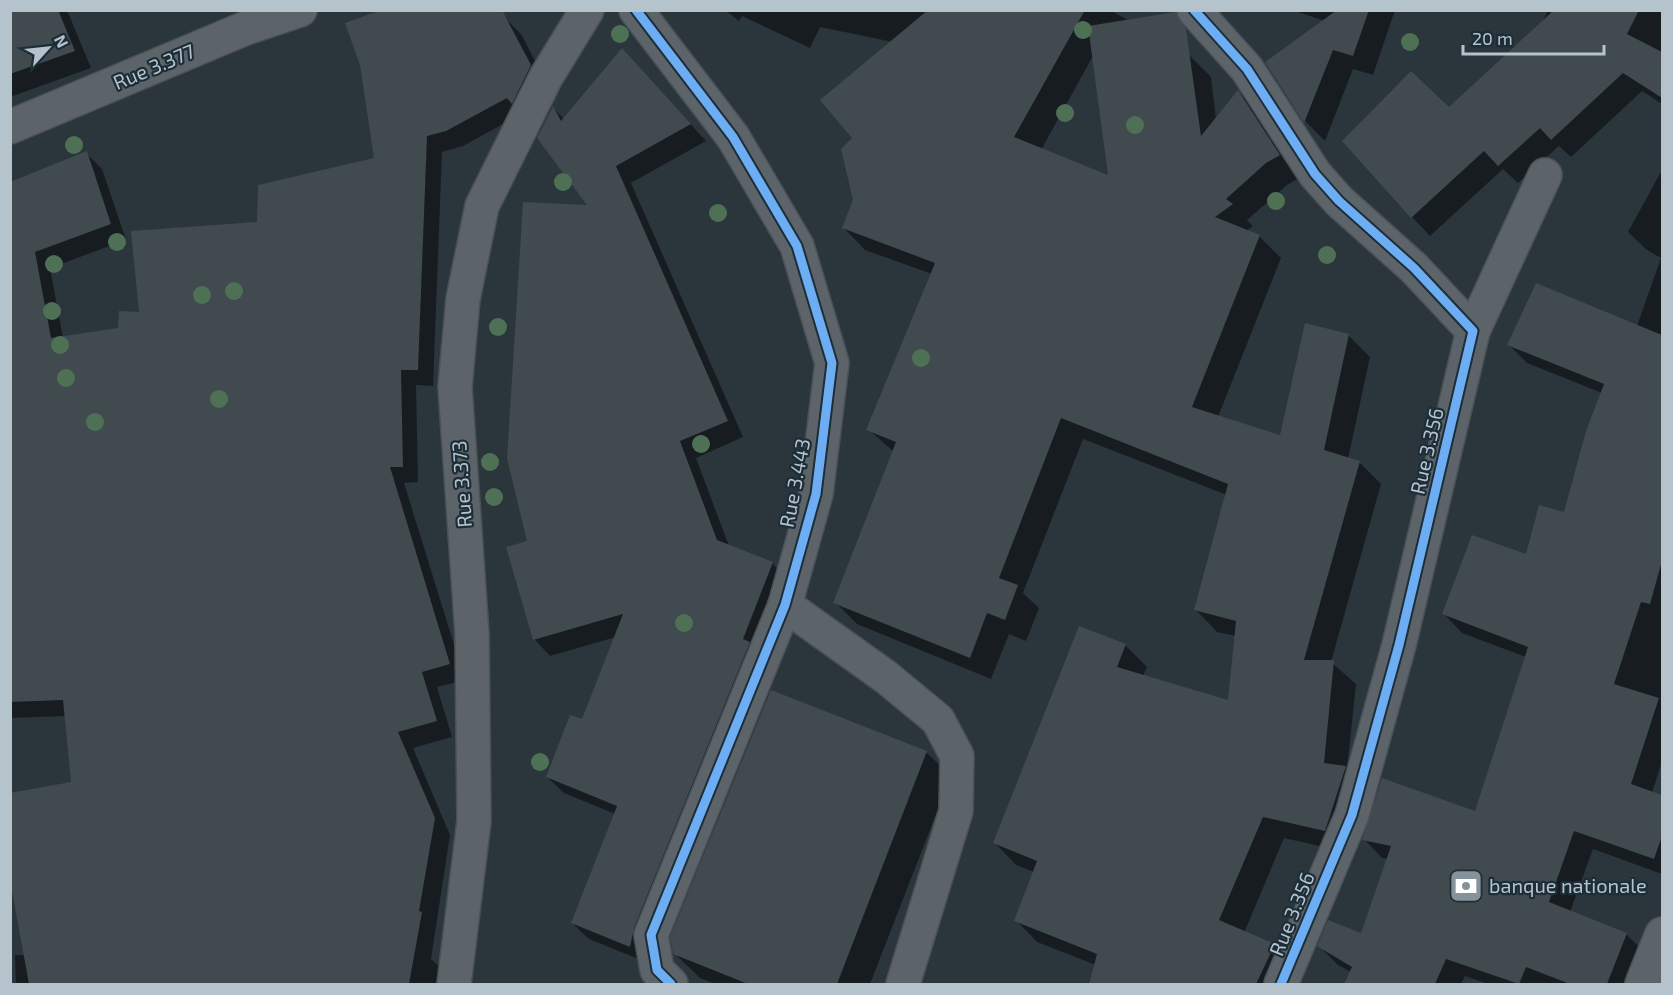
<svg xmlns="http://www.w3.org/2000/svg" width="1673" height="995" viewBox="0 0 1673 995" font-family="'Exo 2',sans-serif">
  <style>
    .shadow { fill: #0007; fill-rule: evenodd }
    .building { fill: #404a4f }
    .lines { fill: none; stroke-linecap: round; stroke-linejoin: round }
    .street-casing { stroke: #4a5156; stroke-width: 36 }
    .street { stroke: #5c6469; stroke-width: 33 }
    .cycleway-casing { stroke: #1d2e39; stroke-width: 13 }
    .cycleway { stroke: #6dadf4; stroke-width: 9 }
    .tree { fill: #4e7156 }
    .labels { text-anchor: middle; stroke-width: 4.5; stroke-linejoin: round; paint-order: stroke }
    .street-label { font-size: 20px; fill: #b5c3cd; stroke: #1d2e39 }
    .poi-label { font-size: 20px; fill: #b5c3cd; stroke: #1d2e39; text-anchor: start }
  </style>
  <rect width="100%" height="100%" fill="#2b363c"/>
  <g class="shadow">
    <polygon points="10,10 67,10 91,68 10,97"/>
    <path d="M725 10H1110L1189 55 1211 77 1216 119 1239 92 1260 114 1301 177 1287 185 1247 220 1253 226 1246 231 1259 236 1281 258 1218 417 1281 437 1348 335 1370 357 1348 459 1359 462 1381 484 1331 662 1356 684 1347 769 1367 789 1346 852 1284 838 1244 933 1274 945 1296 967 1287 984H1091L1096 965 1037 942 1016 920 1034 872 1016 865 995 843 1125 645 1147 667 1143 676 1229 702 1236 636 1217 632 1196 610 1227 495 1083 439 1023 593 1039 608 1026 641 1009 634 991 679 857 624 835 602 894 452 868 429 932 274 865 250 844 228 854 200 855 139 893 42 820 27 810 48 742 16 739 21ZM1093 56 1109 177 1041 150Z"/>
    <polygon points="1292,10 1395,10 1373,75 1353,69 1325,141 1306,122 1267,62 1325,21"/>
    <polygon points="1548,10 1662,10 1662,104 1642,91 1571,157 1559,146 1518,183 1503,169 1430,236 1412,217 1449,109 1541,25"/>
    <polygon points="505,18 521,34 546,82 523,113 463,146 442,152 433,386 416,385 418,482 404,483 465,680 437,687 452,737 413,748 450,835 431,959 449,975 449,984 16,984 15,955 25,955 13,886 10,886 10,794 73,783 66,716 10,718 10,184 86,153 102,169 126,240 50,268 63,338 119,329 258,223 375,159"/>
    <polygon points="638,67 706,141 631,183 743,437 696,458 729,546 772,563 789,580 646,962 589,939 572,923 615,814 564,793 547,777 582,721 616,637 550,656 534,639 528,542 590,207 553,108 564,119"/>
    <polygon points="1662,170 1662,761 1652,793 1662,796 1662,874 1593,849 1570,912 1626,934 1645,953 1632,984 1488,984 1465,976 1461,984 1349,984 1347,982 1351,972 1338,965 1319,946 1362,935 1388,859 1382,858 1364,839 1476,813 1526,657 1462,633 1444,614 1527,556 1565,513 1602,393 1527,363 1509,345 1637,326 1661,258 1647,250 1628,232"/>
    <polygon points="926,752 951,776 870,984 715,984 700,978 675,954"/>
  </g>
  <g class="building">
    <polygon points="10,10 58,10 75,51 10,74"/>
    <polygon points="381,10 502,10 531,65 512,104 507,98 446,131 427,136 418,370 401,370 403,467 390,467 450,664 422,672 437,721 398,732 435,818 419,911 422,912 409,984 29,984 10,880 10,793 71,782 63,700 10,702 10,182 87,151 111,224 35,252 51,338 118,328 119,311 139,312 131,231 257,222 258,185 374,158 360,65 345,23"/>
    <polygon points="928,10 1085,10 1014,137 1108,175 1088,26 1176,12 1186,29 1201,136 1238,90 1280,155 1266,163 1226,199 1233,204 1215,217 1260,235 1192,407 1280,435 1305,323 1349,334 1324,450 1360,461 1304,660 1334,660 1324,763 1346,766 1325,831 1263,817 1219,920 1275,944 1256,984 1089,984 1097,954 1014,921 1037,861 993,843 1079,626 1126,644 1117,667 1228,700 1236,621 1194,610 1228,484 1061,418 999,578 1018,585 1005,620 987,613 970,658 833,603 896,442 866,430 935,263 842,228 853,200 841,149 852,138 820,100"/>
    <polygon points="1337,10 1369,10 1353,56 1333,50 1304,123 1265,62"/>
    <polygon points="1554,10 1639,10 1627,34 1662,52 1662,98 1623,73 1551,140 1540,128 1498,166 1484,151 1411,218 1342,141 1411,71 1449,107"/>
    <polygon points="622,48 691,124 616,166 728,421 680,441 717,540 773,562 743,639 750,642 634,928 630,947 571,923 617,806 546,777 570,715 582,719 623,614 533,640 506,547 527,541 507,458 523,202 587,205 537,138 553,106 561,121"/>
    <polygon points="1536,283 1662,335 1662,561 1650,604 1641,602 1614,684 1659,698 1631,784 1662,795 1662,836 1654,859 1574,831 1549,902 1627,933 1607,984 1570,984 1526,967 1519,984 1446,959 1435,984 1344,984 1352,967 1317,946 1328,920 1361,933 1391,846 1362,840 1382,778 1475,811 1528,647 1442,614 1472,535 1526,554 1539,505 1564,512 1586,431 1604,384 1507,345"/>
    <polygon points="771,690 927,751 837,984 748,984 673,954 670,937"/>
  </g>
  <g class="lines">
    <g class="street-casing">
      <g id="street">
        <polyline points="636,10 733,137 797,246 832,363 816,494 785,605 651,935 657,970 671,984"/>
        <polyline points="1194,10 1247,69 1315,174 1339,201 1414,268 1473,331 1399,645 1352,815 1281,984"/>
        <polyline points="10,127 246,28 300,10"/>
        <polyline points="1473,331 1545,175"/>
        <polyline points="785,605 886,677 938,720 957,756 956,811 903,984"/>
        <polyline points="454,984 474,821 472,634 455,387 463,299 482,206 546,77 587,10"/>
        <polyline points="1642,984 1662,934"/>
      </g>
    </g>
    <use href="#street" class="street"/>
    <g class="cycleway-casing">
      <g id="cycleway">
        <polyline points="636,10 733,137 797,246 832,363 816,494 785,605 651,935 657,970 671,984"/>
        <polyline points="1194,10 1247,69 1315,174 1339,201 1414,268 1473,331 1399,645 1352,815 1281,984"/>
      </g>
    </g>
    <use href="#cycleway" class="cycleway"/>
  </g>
  <g class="tree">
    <circle cx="1083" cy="30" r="9"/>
    <circle cx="620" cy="34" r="9"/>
    <circle cx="1410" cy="42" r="9"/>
    <circle cx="1065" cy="113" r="9"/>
    <circle cx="1135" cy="125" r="9"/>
    <circle cx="74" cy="145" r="9"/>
    <circle cx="563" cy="182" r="9"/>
    <circle cx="1276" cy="201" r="9"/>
    <circle cx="718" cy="213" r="9"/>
    <circle cx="117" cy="242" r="9"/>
    <circle cx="1327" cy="255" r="9"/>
    <circle cx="54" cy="264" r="9"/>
    <circle cx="234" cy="291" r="9"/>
    <circle cx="202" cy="295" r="9"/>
    <circle cx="52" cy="311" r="9"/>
    <circle cx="498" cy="327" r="9"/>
    <circle cx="60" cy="345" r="9"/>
    <circle cx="921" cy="358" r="9"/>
    <circle cx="66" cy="378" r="9"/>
    <circle cx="219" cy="399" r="9"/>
    <circle cx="95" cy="422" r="9"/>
    <circle cx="701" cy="444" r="9"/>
    <circle cx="490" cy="462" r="9"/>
    <circle cx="494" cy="497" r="9"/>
    <circle cx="684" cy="623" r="9"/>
    <circle cx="540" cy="762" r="9"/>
  </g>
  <defs>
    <g id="bank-square" transform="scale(1.725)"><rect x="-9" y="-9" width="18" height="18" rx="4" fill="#85929a" stroke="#1d2e39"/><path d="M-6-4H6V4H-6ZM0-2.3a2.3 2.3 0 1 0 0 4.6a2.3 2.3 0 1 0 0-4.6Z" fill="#fff"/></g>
  </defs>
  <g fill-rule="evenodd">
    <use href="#bank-square" x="1466" y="886"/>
  </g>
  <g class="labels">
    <g class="street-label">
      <text transform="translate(154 67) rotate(-23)" y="7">Rue 3.377</text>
      <text transform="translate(1427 451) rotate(-77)" y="7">Rue 3.356</text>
      <text transform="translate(795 483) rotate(-79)" y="7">Rue 3.443</text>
      <text transform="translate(462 484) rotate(-94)" y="7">Rue 3.373</text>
      <text transform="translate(1292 914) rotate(-68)" y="7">Rue 3.356</text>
    </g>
    <g class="poi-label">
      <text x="1489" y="893">banque nationale</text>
    </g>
  </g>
  <rect width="1673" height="995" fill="none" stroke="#b5c3cd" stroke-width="24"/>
  <g transform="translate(48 48) rotate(63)" stroke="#1d2e39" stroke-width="4.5" paint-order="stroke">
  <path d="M0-4.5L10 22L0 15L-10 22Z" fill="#b5c3cd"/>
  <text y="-9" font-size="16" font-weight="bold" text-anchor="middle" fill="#b5c3cd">N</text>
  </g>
  <path d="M1463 45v9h141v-9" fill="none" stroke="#b5c3cd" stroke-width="3"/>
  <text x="1472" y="45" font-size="18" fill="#b5c3cd" stroke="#1d2e39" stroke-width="4.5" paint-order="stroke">20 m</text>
</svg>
